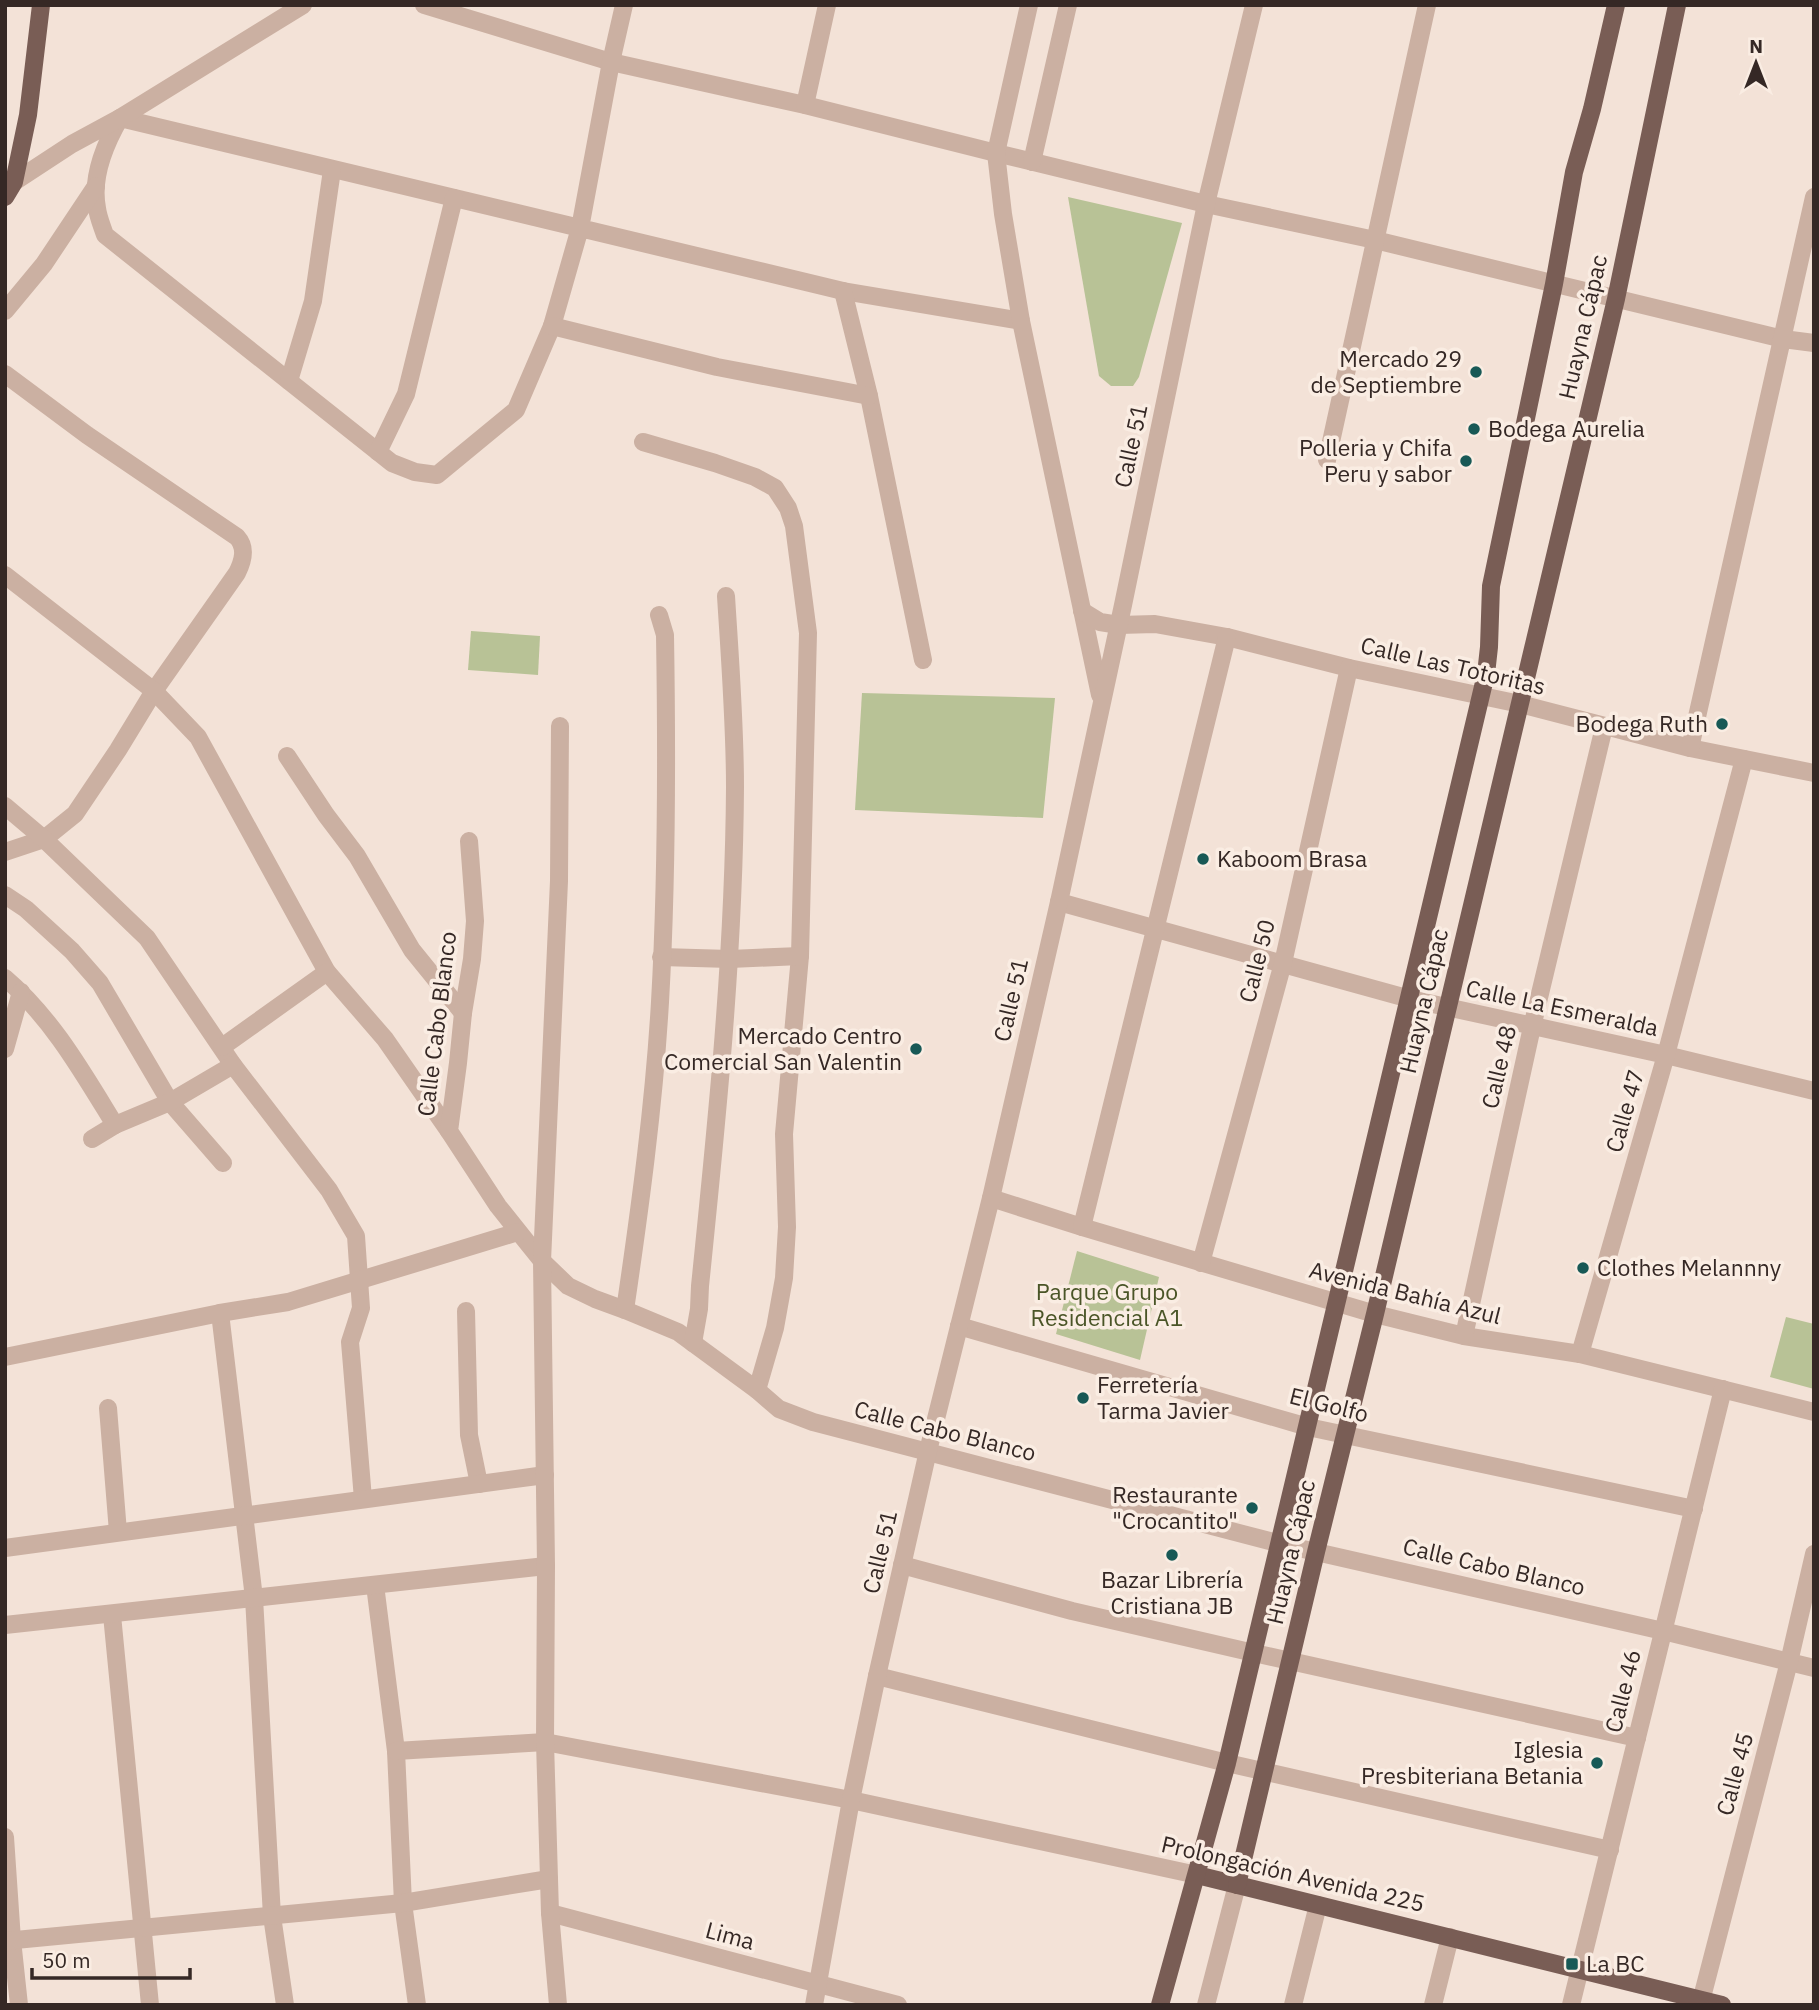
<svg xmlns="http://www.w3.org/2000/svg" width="1819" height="2010" viewBox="0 0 1819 2010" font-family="'IBM Plex Sans',sans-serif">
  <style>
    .green { fill: #b8c296 }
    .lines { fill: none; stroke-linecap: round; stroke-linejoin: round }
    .minor { stroke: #cbb0a2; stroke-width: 18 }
    .major { stroke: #795d55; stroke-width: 18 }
    .poi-dot { fill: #185956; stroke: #faede3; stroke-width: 2.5 }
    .labels { text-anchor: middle; stroke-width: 7; stroke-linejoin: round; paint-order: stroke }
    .street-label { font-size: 23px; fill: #352825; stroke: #faede3 }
    .poi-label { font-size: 23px; fill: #352825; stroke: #faede3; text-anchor: end }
    .park-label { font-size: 23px; fill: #4a5527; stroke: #faede3 }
  </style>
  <rect width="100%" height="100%" fill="#f3e2d7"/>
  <g class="green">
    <polygon points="1068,197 1182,223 1139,377 1133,386 1111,386 1099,376"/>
    <polygon points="471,631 540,636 538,675 468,670"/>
    <polygon points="862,693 1055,698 1043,818 855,810"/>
    <polygon points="1077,1251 1159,1277 1140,1360 1056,1334"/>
    <polygon points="1786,1317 1814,1324 1814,1389 1770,1377"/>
  </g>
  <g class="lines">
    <g class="minor">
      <polyline points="424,5 611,62 805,105 996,153 1206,204 1375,240 1783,339 1814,343"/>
      <path d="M624 5 611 62 580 228 552 326 516 410 437 475 415 472 392 463 105 235C102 226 98 217 97 208 91 177 105 144 120 118L843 291 1021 321"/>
      <polyline points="1029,5 996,153 1003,214 1021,321 1100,695"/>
      <polyline points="805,105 827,5"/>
      <polyline points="1032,162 1068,5"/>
      <polyline points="14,182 72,144 120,118 303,5"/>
      <polyline points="843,291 869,396 923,660"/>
      <polyline points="5,311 44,264 96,186"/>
      <polyline points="552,326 717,367 869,396"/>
      <path d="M5 374 87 435 237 537C247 548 243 561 237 573L154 691 118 750 75 814 44 839 5 852"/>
      <polyline points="289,381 313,301 332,170"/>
      <polyline points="643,442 715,463 755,477 775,488 788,508 794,526 808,633 800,956 784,1134 787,1227 784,1278 775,1328 757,1390"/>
      <polyline points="378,452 406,394 454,198"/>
      <polyline points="1327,460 1427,5"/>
      <polyline points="5,575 154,691 198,737 327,972 385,1039 449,1131"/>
      <polyline points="1082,611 1100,622 1119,625 1155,624 1227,637 1349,668 1520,704 1690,748 1814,773"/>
      <polyline points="1690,748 1814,197"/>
      <polyline points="287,756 326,815 357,856 412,950 463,1013"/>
      <polyline points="5,806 44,839 147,938 233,1065 329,1190 356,1236 361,1308 350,1342 363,1499"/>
      <polyline points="469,841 475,921 472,959 463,1013 458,1063 449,1131 498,1206 542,1261 568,1286 595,1299 625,1310 678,1332 757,1390 779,1409 813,1422 1281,1544 1663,1631 1814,1668"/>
      <polyline points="5,895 26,909 72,951 100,983 170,1102 223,1163"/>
      <polyline points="1059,902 1410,999 1666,1055 1814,1091"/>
      <polyline points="661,957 730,959 800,956"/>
      <path d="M5 978C52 1018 83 1073 115 1125"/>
      <polyline points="222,1047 327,972"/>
      <polyline points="5,1049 21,992"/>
      <polyline points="92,1139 115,1125 170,1102 233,1065"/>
      <polyline points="991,1198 1082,1227 1375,1314 1464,1336 1580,1354 1814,1412"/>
      <polyline points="1082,1227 1227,637"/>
      <polyline points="1201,1263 1283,963 1349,668"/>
      <path d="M625 1310C640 1208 654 1105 660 1002 667 880 667 757 665 635L659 615"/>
      <polyline points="466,1311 469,1435 479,1484"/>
      <polyline points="220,1313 254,1598 272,1916 285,2005"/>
      <polyline points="959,1326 1308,1427 1694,1509"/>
      <polyline points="1464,1336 1532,1027 1604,727"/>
      <path d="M693 1343 699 1309 700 1286C717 1120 734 954 735 787 735 723 730 660 726 596"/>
      <polyline points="1580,1354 1666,1055 1744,759"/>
      <polyline points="5,1357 220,1313 288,1302 518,1232"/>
      <polyline points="108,1408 118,1532"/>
      <polyline points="5,1548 545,1475"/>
      <polyline points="902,1565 1072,1611 1254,1653 1637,1738"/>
      <polyline points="375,1585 396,1751 403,1903 417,2005"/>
      <polyline points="112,1615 150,2005"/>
      <polyline points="5,1625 546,1566"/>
      <polyline points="877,1676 1227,1763 1610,1850"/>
      <polyline points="396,1751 545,1742 851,1800 1197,1875"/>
      <polyline points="5,1837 12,1940 19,2005"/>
      <polyline points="550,1913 898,2005"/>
      <polyline points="5,1941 403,1903 549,1879"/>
      <polyline points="558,2005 550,1913 545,1742 546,1566 542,1261 559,881 560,726"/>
      <polyline points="814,2005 851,1800 877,1676 928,1451 991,1198 1059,902 1123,605 1206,204 1254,5"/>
      <polyline points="1206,2005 1237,1885"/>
      <polyline points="1293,2005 1318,1905"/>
      <polyline points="1433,2005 1450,1937"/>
      <polyline points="1571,2005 1723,1389"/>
      <polyline points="1700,2005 1789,1662 1814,1554"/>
    </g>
    <g class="major">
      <polyline points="5,197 14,182 28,115 41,5"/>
      <polyline points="1197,1875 1722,2005"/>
      <polyline points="1237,1885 1316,1552 1375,1314 1616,299 1677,5"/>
      <polyline points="1160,2005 1227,1763 1486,674 1489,647 1491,586 1554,284 1574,172 1592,109 1616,5"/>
    </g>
  </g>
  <g class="poi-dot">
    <circle cx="1476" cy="372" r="7"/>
    <circle cx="1474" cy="429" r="7"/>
    <circle cx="1466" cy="461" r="7"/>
    <circle cx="1722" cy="724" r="7"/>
    <circle cx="1203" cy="859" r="7"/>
    <circle cx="916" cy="1049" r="7"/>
    <circle cx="1583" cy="1268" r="7"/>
    <circle cx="1083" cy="1398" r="7"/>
    <circle cx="1252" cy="1508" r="7"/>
    <circle cx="1172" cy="1555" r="7"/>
    <circle cx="1597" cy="1763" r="7"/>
    <rect x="1565" y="1957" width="14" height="14" rx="3.5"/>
  </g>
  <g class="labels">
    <g class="street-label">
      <text transform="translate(1583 327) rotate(-77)" y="8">Huayna Cápac</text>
      <text transform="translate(1131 446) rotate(-78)" y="8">Calle 51</text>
      <text transform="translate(1453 666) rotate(13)" y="8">Calle Las Totoritas</text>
      <text transform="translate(1257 961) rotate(-76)" y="8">Calle 50</text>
      <text transform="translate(1011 1000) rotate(-77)" y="8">Calle 51</text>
      <text transform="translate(1424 1001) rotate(-77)" y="8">Huayna Cápac</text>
      <text transform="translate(1562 1008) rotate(12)" y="8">Calle La Esmeralda</text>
      <text transform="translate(437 1024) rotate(-83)" y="8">Calle Cabo Blanco</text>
      <text transform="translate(1499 1067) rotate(-77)" y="8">Calle 48</text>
      <text transform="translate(1625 1111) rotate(-74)" y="8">Calle 47</text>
      <text transform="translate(1405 1293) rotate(14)" y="8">Avenida Bahía Azul</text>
      <text transform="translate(1329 1405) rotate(14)" y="8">El Golfo</text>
      <text transform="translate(945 1431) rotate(14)" y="8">Calle Cabo Blanco</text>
      <text transform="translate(880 1552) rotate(-77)" y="8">Calle 51</text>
      <text transform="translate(1291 1552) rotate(-77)" y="8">Huayna Cápac</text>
      <text transform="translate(1494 1567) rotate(13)" y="8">Calle Cabo Blanco</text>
      <text transform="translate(1623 1691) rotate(-76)" y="8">Calle 46</text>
      <text transform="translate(1735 1774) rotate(-75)" y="8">Calle 45</text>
      <text transform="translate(1293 1874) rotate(13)" y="8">Prolongación Avenida 225</text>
      <text transform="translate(730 1936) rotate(15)" y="8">Lima</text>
    </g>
    <g class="poi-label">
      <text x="1462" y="367">Mercado 29<tspan x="1462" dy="26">de Septiembre</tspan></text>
      <text x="1488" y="437" text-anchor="start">Bodega Aurelia</text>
      <text x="1452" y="456">Polleria y Chifa<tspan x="1452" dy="26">Peru y sabor</tspan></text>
      <text x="1708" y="732">Bodega Ruth</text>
      <text x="1217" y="867" text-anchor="start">Kaboom Brasa</text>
      <text x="902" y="1044">Mercado Centro<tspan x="902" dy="26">Comercial San Valentin</tspan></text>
      <text x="1597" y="1276" text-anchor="start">Clothes Melannny</text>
      <text x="1097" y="1393" text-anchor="start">Ferretería<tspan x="1097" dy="26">Tarma Javier</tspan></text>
      <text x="1238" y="1503">Restaurante<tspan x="1238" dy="26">"Crocantito"</tspan></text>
      <text x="1172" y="1588" text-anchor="middle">Bazar Librería<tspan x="1172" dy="26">Cristiana JB</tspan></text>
      <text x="1583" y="1758">Iglesia<tspan x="1583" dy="26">Presbiteriana Betania</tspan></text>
      <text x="1586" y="1972" text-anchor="start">La BC</text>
    </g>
    <g class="park-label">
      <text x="1107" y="1300">Parque Grupo<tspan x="1107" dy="26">Residencial A1</tspan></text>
    </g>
  </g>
  <rect width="1819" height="2010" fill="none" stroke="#352825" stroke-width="14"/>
  <g transform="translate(1756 63)" stroke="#faede3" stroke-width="5" paint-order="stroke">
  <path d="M0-5L12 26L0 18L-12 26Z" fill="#352825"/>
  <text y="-10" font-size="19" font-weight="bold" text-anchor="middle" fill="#352825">N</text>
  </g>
  <path d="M32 1968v10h158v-10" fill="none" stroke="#352825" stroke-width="3.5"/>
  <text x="42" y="1968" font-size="21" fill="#352825" stroke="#faede3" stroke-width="5" paint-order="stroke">50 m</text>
</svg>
